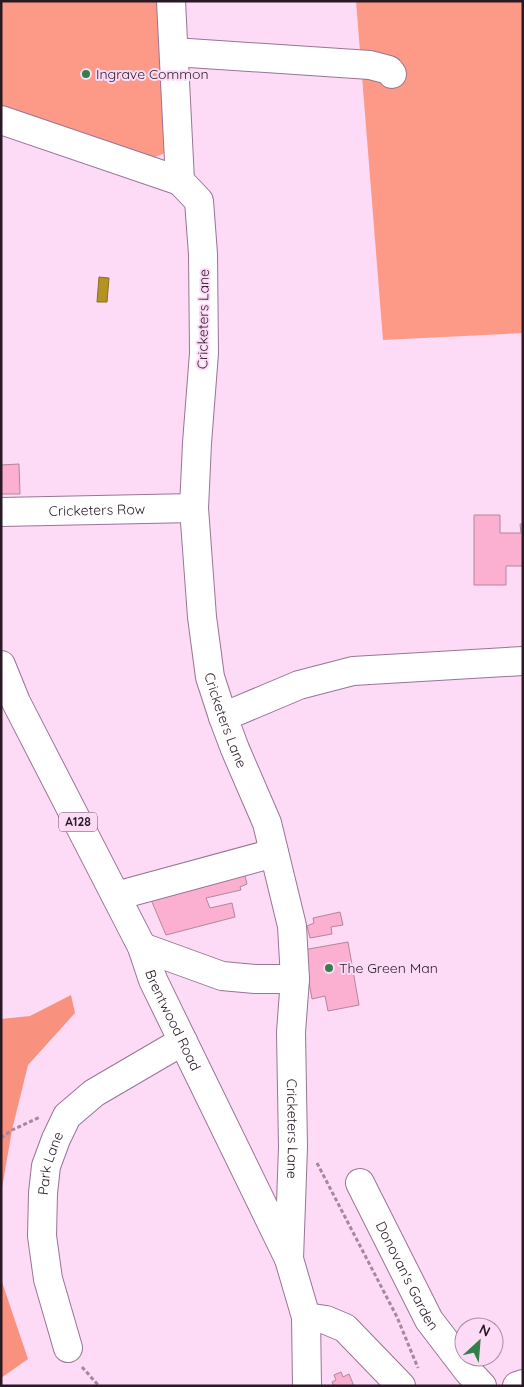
<svg xmlns="http://www.w3.org/2000/svg" width="524" height="1387" viewBox="0 0 524 1387" font-family="Quicksand,sans-serif">
  <style>
    .green { fill: #fc9a87 }
    .forest { fill: #f8927e }
    .water { fill: #b39322; stroke: #896e23 }
    .building { fill: #fbb0d1; stroke: #b58599 }
    .lines { fill: none; stroke-linecap: round; stroke-linejoin: round }
    .minor-casing { stroke: #997494; stroke-width: 30 }
    .major-casing { stroke: #997494; stroke-width: 30 }
    .path { stroke: #a3899e; stroke-width: 3; stroke-dasharray: 4 2.5; stroke-linecap: butt }
    .minor { stroke: #fff; stroke-width: 28 }
    .major { stroke: #fff; stroke-width: 28 }
    .poi-dot { fill: #347e4c; stroke: #fddbf7; stroke-width: 2 }
    .labels { text-anchor: middle; stroke-width: 4; stroke-linejoin: round; paint-order: stroke }
    .shield { fill: #fddbf7; stroke: #685364; stroke-width: 1 }
    .shield-label { font-size: 12px; font-weight: bold; fill: #281925 }
    .poi-label { font-size: 14px; fill: #281925; stroke: #fddbf7; text-anchor: start }
    .street-label { font-size: 14px; fill: #281925; stroke: #fddbf7 }
  </style>
  <rect width="100%" height="100%" fill="#fddbf7"/>
  <g class="green">
    <polygon points="1,1 165,1 171,143 163,154 147,160 1,110"/>
    <polygon points="356,1 523,1 523,333 383,340"/>
  </g>
  <g class="forest">
    <polygon points="71,995 75,1013 28,1065 12,1130 1,1194 1,1019 30,1016"/>
    <polygon points="1,1279 28,1359 1,1378"/>
  </g>
  <polygon class="water" points="99,277 109,278 107,302 97,302"/>
  <g class="building">
    <polygon points="19,464 20,494 1,494 1,465"/>
    <polygon points="474,515 500,515 500,533 521,533 520,524 523,524 523,566 506,566 506,585 474,585"/>
    <polygon points="244,872 247,884 240,887 241,890 206,898 210,908 232,903 235,917 166,935 149,895"/>
    <polygon points="340,912 343,925 331,927 332,934 310,938 307,926 314,923 313,918"/>
    <polygon points="348,942 359,1005 328,1011 325,996 312,999 303,950"/>
    <polygon points="341,1372 343,1377 349,1374 354,1386 334,1386 332,1382 336,1380 334,1375"/>
  </g>
  <g class="lines">
    <g class="minor-casing">
      <g id="minor">
        <path id="s1" d="M171 1 180 181 199 201 203 254 204 353 197 443 194 508 202 617 210 677 223 717 235 749 267 823 292 926 295 979 291 1032 293 1147 289 1259"/>
        <polyline points="174,52 370,65 389,70 392,74"/>
        <polyline points="1,120 180,181"/>
        <path id="s2" d="M1 512 194 508"/>
        <polyline points="223,717 299,685 353,671 523,661"/>
        <polyline points="116,896 274,853"/>
        <polyline points="142,947 222,976 255,979 295,979"/>
        <path id="s3" d="M360 1183 429 1320 468 1371 482 1386"/>
        <polyline points="306,1317 326,1320 345,1328 401,1386"/>
        <path id="s4" d="M68 1348 48 1279 42 1236 43 1193 46 1166 56 1139 67 1116 94 1093 183 1041"/>
        <polyline points="517,1386 523,1384"/>
      </g>
    </g>
    <g class="major-casing">
      <g id="major">
        <path id="s5" d="M1 665 16 702 142 947 153 980 289 1259 306 1317 307 1386"/>
      </g>
    </g>
    <g class="path">
      <polyline points="1,1138 12,1130 40,1117"/>
      <polyline points="317,1163 397,1317 418,1368"/>
      <polyline points="82,1367 99,1386"/>
    </g>
    <use href="#minor" class="minor"/>
    <use href="#major" class="major"/>
  </g>
  <g class="poi-dot">
    <circle cx="86" cy="74" r="5"/>
    <circle cx="329" cy="968" r="5"/>
  </g>
  <g class="labels">
    <rect class="shield" x="59" y="812.5" width="38" height="19" rx="4"/>
    <g class="shield-label">
      <text x="78" y="826">A128</text>
    </g>
    <g class="poi-label">
      <text x="96" y="79">Ingrave Common</text>
      <text x="339" y="973">The Green Man</text>
    </g>
    <g class="street-label">
      <text transform="translate(203 319) rotate(-89)" y="5">Cricketers Lane</text>
      <text dy="5" stroke="none"><textPath href="#s2" startOffset="96">Cricketers Row</textPath></text>
      <text dy="5" stroke="none"><textPath href="#s1" startOffset="731">Cricketers Lane</textPath></text>
      <text dy="5" stroke="none"><textPath href="#s5" startOffset="395">Brentwood Road</textPath></text>
      <text dy="5" stroke="none"><textPath href="#s1" startOffset="1151">Cricketers Lane</textPath></text>
      <text dy="5" stroke="none"><textPath href="#s4" startOffset="189">Park Lane</textPath></text>
      <text dy="5" stroke="none"><textPath href="#s3" startOffset="104">Donovan's Garden</textPath></text>
    </g>
  </g>
  <rect width="524" height="1387" fill="none" stroke="#281925" stroke-width="5"/>
  <g transform="translate(479 1342) rotate(26)"><circle r="24" fill="#fddbf7" stroke="#a88da3"/>
  <path d="M0-4L9 19L0 12L-9 19Z" fill="#347e4c"/>
  <text y="-8" font-size="14" font-weight="bold" text-anchor="middle" fill="#281925">N</text>
  </g>
</svg>
